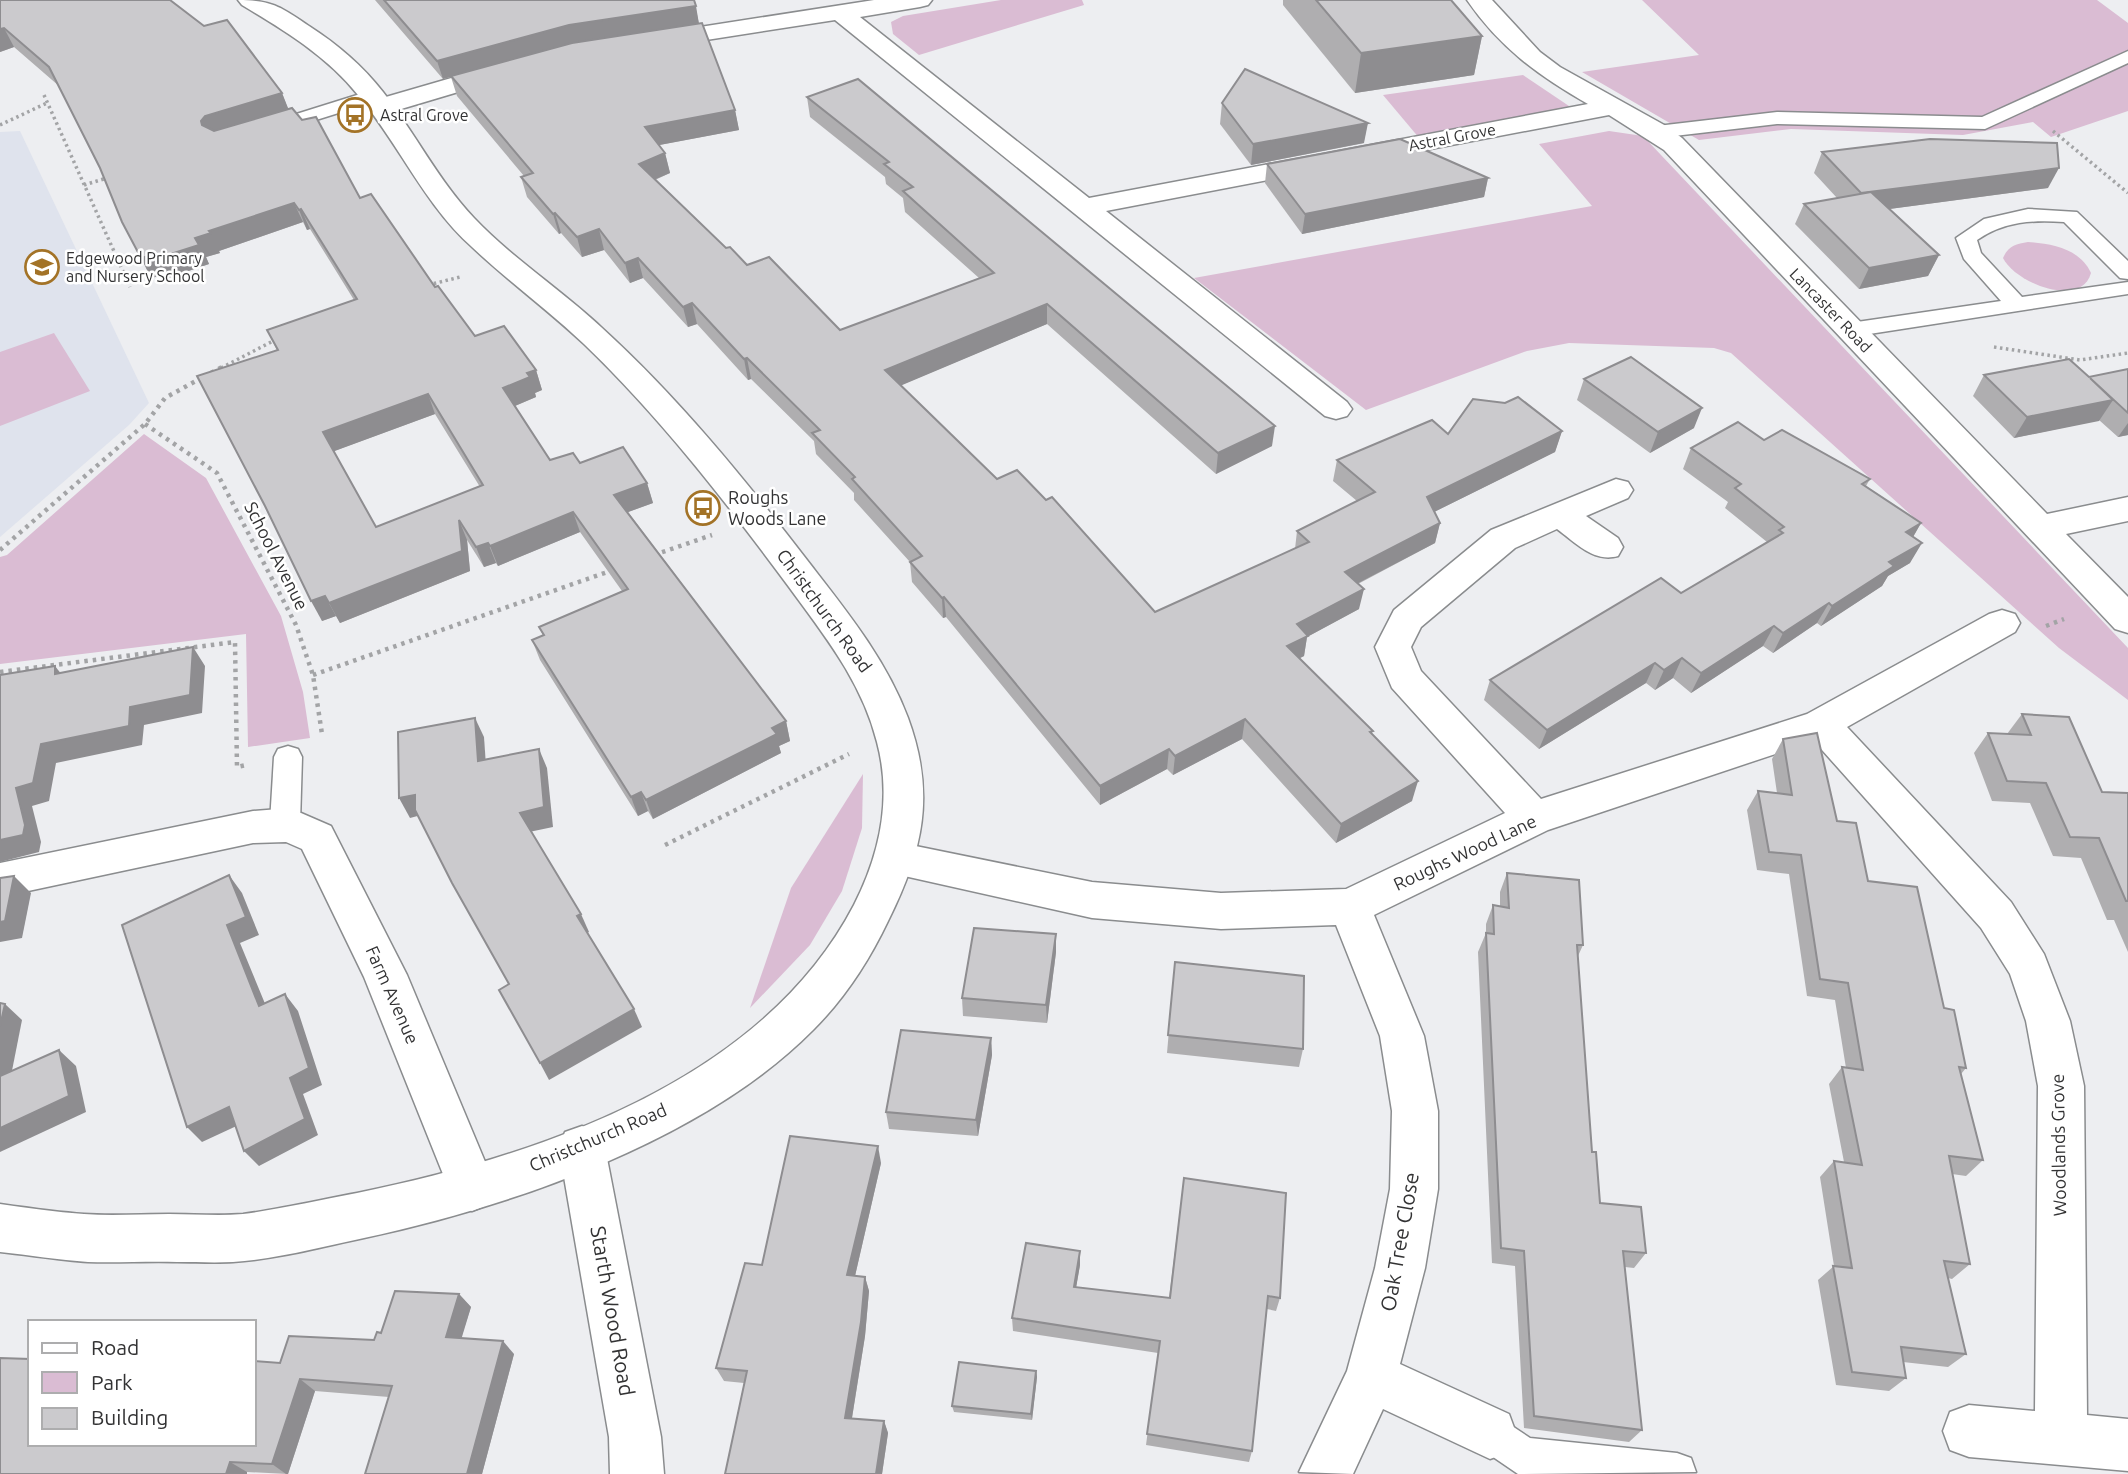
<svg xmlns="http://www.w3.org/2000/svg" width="2128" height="1474" viewBox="0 0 2128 1474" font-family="Ubuntu,sans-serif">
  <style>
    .built { fill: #dfe3ed }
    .green { fill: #dabcd3 }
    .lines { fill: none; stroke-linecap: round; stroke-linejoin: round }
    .service-casing { stroke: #8a8c8e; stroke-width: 3 }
    .minor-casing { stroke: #8a8c8e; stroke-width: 3 }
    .tertiary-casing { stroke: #8a8c8e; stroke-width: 3 }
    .path-far1 { stroke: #a3a4a6; stroke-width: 3.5; stroke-dasharray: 2.5 3.5; stroke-linecap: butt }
    .path { stroke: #a3a4a6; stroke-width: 4.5; stroke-dasharray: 3.5 5; stroke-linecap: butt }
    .service { fill: #fff; fill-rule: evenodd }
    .minor { fill: #fff; fill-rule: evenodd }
    .tertiary { fill: #fff; fill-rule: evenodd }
    .wall { fill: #afaeb0; fill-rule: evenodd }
    .shaded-wall { fill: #8e8d90 }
    .building { fill: #cbcacd; stroke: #8e8d90; stroke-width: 2; fill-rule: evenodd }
    .labels { text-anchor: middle; stroke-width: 5; stroke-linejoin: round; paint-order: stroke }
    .far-poi-label { font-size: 16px; fill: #333334; stroke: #fff; text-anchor: start }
    .far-street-label { font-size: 16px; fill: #333334; stroke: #fff }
    .poi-label { font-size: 18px; fill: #333334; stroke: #fff; text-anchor: start }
    .street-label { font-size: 18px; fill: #333334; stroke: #fff }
    .near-street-label { font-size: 21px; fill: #333334; stroke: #fff }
  </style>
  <rect width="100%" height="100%" fill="#edeef1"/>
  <polygon class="built" points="20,131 149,403 129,425 0,537 0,132"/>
  <g class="green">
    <polygon points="1001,0 1082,0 1084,5 919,55 893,34 891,22 903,16"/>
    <polygon points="1642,0 2097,0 2128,23 2128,111 2051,137 2033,122 1963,135 1791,129 1699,140 1582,72 1699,55"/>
    <polygon points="1523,75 1569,106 1568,111 1420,139 1383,95"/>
    <polygon points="1609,131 1643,136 2128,648 2128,700 2059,648 1731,353 1714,348 1569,343 1527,351 1366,410 1194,278 1592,206 1539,144"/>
    <path d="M2028 242C2053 244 2080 249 2091 273 2081 309 2015 283 2003 258 2008 246 2016 244 2028 242Z"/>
    <polygon points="54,333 90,391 0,426 0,352"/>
    <polygon points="144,434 206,478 281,616 303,692 310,738 248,747 246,634 0,664 0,557 7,555"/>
    <polygon points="863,774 862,828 842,891 810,945 750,1008 791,888"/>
  </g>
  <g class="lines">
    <g class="service-casing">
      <g id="service">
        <polygon points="2128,51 2128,63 1985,129 1777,124 1657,138 1647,132 1657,126 1777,112 1982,117"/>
        <polygon points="373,90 380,92 382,96 380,100 265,136 255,130 258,126"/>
        <path d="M2028 209 2077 212 2128 261V279L2120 278 2064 222C2032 220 2005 221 1977 240L1981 253 2022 297 2128 282V294L1850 337 1842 335 1839 330 1842 325 1850 323 2001 301 1964 259 1956 238 1984 219Z"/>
        <polygon points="288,746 298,749 302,757 300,823 295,831 285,835 275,831 270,823 274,757 278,749"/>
        <polygon points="1490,1414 1503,1420 1530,1438 1677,1453 1691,1458 1696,1472 1518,1474 1477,1446 1471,1433 1477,1420"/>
      </g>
    </g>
    <g class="minor-casing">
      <g id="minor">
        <path d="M874 0H932L928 5 920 7 860 17 1089 198 1588 104C1539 76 1500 48 1467 0H1492L1540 52 1560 67 1666 126 1682 138 2047 514 2128 497V521L2066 534 2128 597V633L2115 629 1664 150 1609 115 1106 211 1347 402 1352 409 1347 416 1336 419 1325 416 835 20 655 48 646 46 643 41 646 36 655 34Z"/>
        <polygon points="503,63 512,66 516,71 512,76 381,115 372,113 368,107 372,101"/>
        <path d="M1616 479 1628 482 1633 490 1628 498 1586 516 1618 538 1623 547 1618 556C1594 563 1576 543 1557 529L1515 548 1421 627 1411 647 1421 671 1541 799 1807 714 1989 614 2002 610 2015 614 2020 623 2015 632 1847 727 2011 902 2044 954 2070 1021 2084 1086 2087 1415 2128 1419V1471L1969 1457 1950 1450 1943 1431 1950 1412 1969 1405 2035 1411 2038 1086 2026 1021 2010 974 1981 928 1814 741 1548 830 1374 915 1424 1036 1438 1111V1189L1425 1268 1400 1364 1509 1414 1516 1433 1509 1452 1490 1459 1383 1409 1353 1474 1299 1472 1347 1371 1375 1268 1390 1189 1392 1111 1380 1036 1336 925 1221 929 1092 918 882 871 876 859 882 847 896 842 1092 882 1221 893 1346 889 1505 813 1392 688 1375 647 1394 610 1491 530Z"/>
        <polygon points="279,809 301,813 331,826 407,975 496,1188 489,1204 472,1211 455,1204 364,977 302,849 286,842 253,843 0,897 0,863 253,811"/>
        <polygon points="582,1126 599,1132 605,1148 661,1437 664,1474 610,1474 609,1437 559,1148 565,1132"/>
      </g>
    </g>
    <g class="tertiary-casing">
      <path id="tertiary" d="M238 0C272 0 281 7 309 26 337 44 362 65 383 92 415 133 438 180 474 218 512 258 560 289 601 327 677 396 744 478 807 560 845 609 886 659 908 718 936 794 923 851 888 921 869 961 845 998 813 1030 704 1140 513 1206 364 1238 321 1247 277 1259 233 1262 214 1263 196 1262 177 1262 148 1261 118 1263 88 1262 59 1260 29 1255 0 1252V1204C28 1208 56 1212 84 1214 112 1216 141 1214 169 1214 194 1214 218 1216 243 1214 281 1209 319 1200 357 1193 539 1156 763 1080 854 905 880 854 892 798 877 742 862 682 824 635 789 587 726 502 660 417 584 344 548 310 508 281 472 247 424 204 399 144 358 95 327 56 284 30 242 5Z"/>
    </g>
    <g class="path-far1">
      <polyline points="44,95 130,287"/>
      <polyline points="0,125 47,103"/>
      <polyline points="2053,131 2128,193"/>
      <polyline points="84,185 110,177"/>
      <polyline points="428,285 460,277"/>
      <polyline points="1994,347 2080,360 2128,353"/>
      <polyline points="221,368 275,340"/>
    </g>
    <g class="path">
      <polyline points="211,373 224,366"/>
      <polyline points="145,424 217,473 296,625 313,675 322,734"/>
      <polyline points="0,550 145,424 165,398 203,377"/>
      <polyline points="654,555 712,535"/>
      <polyline points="2046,626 2064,619"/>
      <polyline points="0,672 235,642 237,767 246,765"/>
      <polyline points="313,675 613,570"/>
      <polyline points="665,845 849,754"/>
    </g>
    <use href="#service" class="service"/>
    <use href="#minor" class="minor"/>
    <use href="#tertiary" class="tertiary"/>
  </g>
  <g class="wall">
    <path d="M0 0 282 93 288 109 475 336 536 370 542 390 535 393 536 397 515 406 550 460 580 463 647 483 653 503 628 512 786 721 790 741 779 746 781 753 653 819 648 811 638 816 540 660 532 640 543 635 539 627 622 591 580 532 498 566 496 563 484 567 467 540 470 571 340 623 336 616 322 621 277 350 267 330 354 300 310 229 307 230 303 222 219 251 220 253 206 257 209 264 165 279 163 275 151 278 100 168 59 86 14 47 0 52ZM435 414 480 487 376 527 334 451Z"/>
    <polygon points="375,0 694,0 699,24 735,110 739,130 659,145 665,153 670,173 655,180 726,248 747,265 840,330 979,278 905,212 903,198 886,184 885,177 810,117 807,97 1272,446 1216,474 1047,324 901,385 997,479 1155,612 1295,549 1297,531 1357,501 1333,481 1337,460 1448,434 1562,431 1555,452 1434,512 1440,523 1435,543 1358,584 1359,609 1307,637 1304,656 1300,658 1372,734 1412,801 1336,843 1242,739 1173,775 1167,769 1100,805 946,617 943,618 912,582 910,562 854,500 854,493 816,454 814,441 751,379 748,380 697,324 688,327 643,278 630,283 604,250 582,257 561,233 559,234 527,197 521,177 524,176 457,96 451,77 443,79"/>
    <polygon points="1283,0 1451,0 1482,36 1474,75 1355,93 1283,5"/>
    <polygon points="1222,103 1364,143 1251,165 1220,124"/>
    <polygon points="1822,152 2048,188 1889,209 1939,255 1928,276 1859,289 1795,224 1804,204 1837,198 1814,173"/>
    <polygon points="1267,164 1488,178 1484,197 1302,234 1265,183"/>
    <polygon points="2128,369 2128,435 2118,437 2099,420 2014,438 1973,396 1984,375 2089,377"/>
    <polygon points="1584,379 1694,428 1650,453 1577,400"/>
    <polygon points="1764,440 1870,479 1866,486 1921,523 1913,537 1910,563 1888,576 1882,586 1821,626 1817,623 1773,653 1763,646 1691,693 1673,678 1655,690 1646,683 1539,749 1484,700 1490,680 1681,593 1767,542 1725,508 1728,502 1683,469 1691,448"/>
    <polygon points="2022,714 2102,792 2128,793 2128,952 2114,920 2107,920 2081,858 2053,856 2030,803 1992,801 1974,753 1988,733 2007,734"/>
    <polygon points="1783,739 1837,821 1868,881 1944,1008 1966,1068 1961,1074 1983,1160 1966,1176 1952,1174 1970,1264 1952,1279 1948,1278 1966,1354 1948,1367 1903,1362 1906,1378 1889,1391 1836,1385 1818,1280 1834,1266 1820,1177 1834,1161 1844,1162 1829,1084 1842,1067 1846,1068 1835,1000 1807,996 1789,874 1757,870 1747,810 1758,791 1777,793 1772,759"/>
    <polygon points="1507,873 1583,945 1578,956 1592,1152 1600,1203 1646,1253 1634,1268 1625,1267 1642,1430 1629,1442 1524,1428 1515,1266 1492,1263 1478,952 1486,933 1486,924 1493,905 1500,906 1500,892"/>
    <polygon points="1056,934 1056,952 1047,1023 963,1016 962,998"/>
    <polygon points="1175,962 1303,1049 1299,1067 1167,1053"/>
    <polygon points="991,1038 992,1055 978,1136 889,1129 886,1112"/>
    <polygon points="881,1163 855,1276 865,1277 869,1291 865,1336 852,1418 884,1421 888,1433 882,1474 725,1474 744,1383 724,1381 716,1368 762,1265"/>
    <polygon points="1184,1178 1280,1298 1276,1311 1267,1309 1252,1451 1249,1462 1146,1445 1158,1353 1013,1331 1012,1318 1080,1251 1080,1265 1076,1287 1169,1298"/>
    <polygon points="459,1294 471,1307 461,1338 514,1354 482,1474 365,1474 389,1397 315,1391 288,1474 247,1472 247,1474 0,1474 30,1444 280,1363 374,1340 381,1333"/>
    <polygon points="1036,1371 1037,1377 1032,1420 954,1412 952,1406"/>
  </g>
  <g class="shaded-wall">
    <polygon points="696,6 699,24 574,43 443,79 437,61 569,25"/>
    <polygon points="4,28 14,47 0,52 0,29"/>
    <polygon points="1482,36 1474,75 1355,93 1361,53"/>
    <polygon points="282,93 290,113 214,135 202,125 201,121 205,116"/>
    <polygon points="735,110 739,130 649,147 645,127"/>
    <polygon points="1368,123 1364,143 1251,165 1253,144"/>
    <polygon points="665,153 670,173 644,184 639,164"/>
    <polygon points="2059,168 2048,188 1852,214 1861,193"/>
    <polygon points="1488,178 1484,197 1302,234 1305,214"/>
    <polygon points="294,203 303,222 219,251 220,253 206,257 209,264 165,279 163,275 151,278 141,258 195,238 209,231"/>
    <polygon points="301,209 310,229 307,230 299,210"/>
    <polygon points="555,213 561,233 559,234 553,214"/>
    <polygon points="599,229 604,250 582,257 577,237"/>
    <polygon points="1939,255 1928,276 1859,289 1869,268"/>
    <polygon points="638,258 643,278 630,283 625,263"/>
    <polygon points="692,303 697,324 688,327 683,307"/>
    <polygon points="1047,304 1047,324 888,391 885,370"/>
    <polygon points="747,358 751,379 748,380 744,359"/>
    <polygon points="536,370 542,390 535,393 536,397 510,408 503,388 527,373"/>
    <polygon points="428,394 435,414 332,452 323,432"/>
    <polygon points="2113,400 2099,421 2014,438 2027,417"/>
    <polygon points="1702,408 1694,428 1650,453 1658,432"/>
    <polygon points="2128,423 2128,435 2118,437"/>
    <polygon points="1275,426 1272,446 1216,474 1218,453"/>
    <polygon points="1562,431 1555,452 1422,518 1427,497"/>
    <polygon points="647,483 653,503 620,515 614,495"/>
    <polygon points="573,512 580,532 498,566 490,546"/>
    <polygon points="459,520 467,540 470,571 340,623 329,603"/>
    <polygon points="1440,523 1435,543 1341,592 1345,572"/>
    <polygon points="1921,523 1909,544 1906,532"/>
    <polygon points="488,543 496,563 484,567 476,547"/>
    <polygon points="1922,543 1910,563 1888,576 1882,586 1821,626 1832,606 1889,562"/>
    <polygon points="1364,589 1359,609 1307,637 1304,656 1284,666 1287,646 1297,624"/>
    <polygon points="325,596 336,616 322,621 311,601"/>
    <polygon points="944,597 946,617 943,618 942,598"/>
    <polygon points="1829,603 1817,623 1773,653 1783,633"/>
    <polygon points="1774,626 1763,646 1691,693 1701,673"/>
    <polygon points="193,647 205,666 202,713 144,725 142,745 56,763 49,801 32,806 41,842 39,852 0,862 0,840 16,788 41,744 130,707"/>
    <polygon points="1682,658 1673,678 1655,690 1664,670"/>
    <polygon points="1655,663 1646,683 1539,749 1547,730"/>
    <polygon points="55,666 69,684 55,674"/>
    <polygon points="475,718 484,737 487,780 478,761"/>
    <polygon points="1245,719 1242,739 1173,775 1175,756"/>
    <polygon points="786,721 790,741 779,746 781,753 653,819 646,800 772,728"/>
    <polygon points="539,749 547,768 553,827 529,832 520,813"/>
    <polygon points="1169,749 1167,769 1100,805 1100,786"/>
    <polygon points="1418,781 1412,801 1336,843 1341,824"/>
    <polygon points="641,792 648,811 638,816 631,797"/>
    <polygon points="415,795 425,814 410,818 399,798"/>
    <polygon points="229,875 242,893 259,935 240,943 273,1023 259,1006 227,925"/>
    <polygon points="14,876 31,893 22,938 0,942 0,922"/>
    <polygon points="581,914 589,932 585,934 577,916"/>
    <polygon points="1056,934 1056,952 1047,1023 1046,1005"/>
    <polygon points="285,994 298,1011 322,1085 303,1094 318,1135 259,1166 244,1151 290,1078"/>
    <polygon points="5,1004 22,1020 7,1096 0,1090 0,1026"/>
    <polygon points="634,1009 642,1027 549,1080 540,1063"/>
    <polygon points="991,1038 992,1055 978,1136 976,1120"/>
    <polygon points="59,1050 76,1066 86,1112 0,1152 0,1128"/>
    <polygon points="229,1107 243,1123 202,1142 187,1127"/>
    <polygon points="878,1146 881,1163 852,1289 847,1275"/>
    <polygon points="1080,1251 1080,1265 1074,1300 1074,1287"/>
    <polygon points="865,1277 869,1291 865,1336 850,1430 845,1418"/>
    <polygon points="459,1294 471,1307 458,1350 446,1337"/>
    <polygon points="503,1341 514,1354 482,1474 467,1474"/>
    <polygon points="1036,1371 1037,1377 1032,1420 1031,1414"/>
    <polygon points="300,1379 315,1391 288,1474 286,1474 272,1464"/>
    <polygon points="884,1421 888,1433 882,1474 876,1474"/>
    <polygon points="230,1462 247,1472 247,1474 226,1474"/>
  </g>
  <g class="building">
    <path d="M0 0H170L204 26 227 20 282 93 205 116 201 121 202 125 214 131 292 108 302 120 316 117 360 198 371 194 435 287 438 286 475 336 504 326 536 370 527 373 530 377 503 388 550 460 573 453 580 463 623 447 647 483 614 495 786 721 772 728 777 734 646 800 641 792 631 797 532 640 544 635 539 627 628 589 573 512 490 546 488 543 476 547 459 520 462 551 329 603 325 596 311 601 265 506 197 376 278 350 267 330 357 299 301 209 299 210 294 203 209 231 211 233 195 238 199 245 155 259 153 255 141 258 122 222 100 168 49 67 4 28 0 29ZM428 394 483 485 376 527 323 432Z"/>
    <polygon points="384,0 694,0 696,6 569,25 437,61"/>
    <polygon points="1316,0 1451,0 1482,36 1361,53"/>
    <polygon points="702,23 735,110 645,127 665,153 639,164 726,248 730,247 747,265 769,257 840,330 994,273 903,191 913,187 884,164 889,162 807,97 858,79 1275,426 1218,453 1047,304 885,370 997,479 1017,470 1046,500 1052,497 1155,612 1309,542 1297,531 1375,492 1337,460 1432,420 1448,434 1473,399 1505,403 1518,397 1562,431 1427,497 1440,523 1345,572 1364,589 1297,624 1308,636 1287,646 1373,731 1370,732 1418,781 1341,824 1245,719 1175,756 1169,749 1100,786 944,597 942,598 910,562 922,556 852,479 855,477 812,433 820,430 747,358 744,359 692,303 683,307 638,258 625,263 599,229 577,237 555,213 553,214 521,177 533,173 451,76 572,43"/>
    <polygon points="1245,69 1368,123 1253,144 1222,103"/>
    <polygon points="1400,139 1488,178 1305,214 1267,164"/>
    <polygon points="1930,139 2057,143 2059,168 1861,193 1822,152"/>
    <polygon points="1871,192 1939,255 1869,268 1804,204"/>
    <polygon points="1631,357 1702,408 1658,432 1584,379"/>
    <polygon points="2069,359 2089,377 2128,369 2128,413 2090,378 2113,400 2027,417 1984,375"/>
    <polygon points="1738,422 1764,440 1782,430 1870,479 1862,484 1921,523 1906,532 1922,543 1889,562 1894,566 1832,606 1829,603 1783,633 1774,626 1701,673 1682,658 1664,670 1655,663 1547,730 1490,680 1661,578 1681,593 1783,533 1779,530 1784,527 1735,488 1741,484 1691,448"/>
    <polygon points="193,647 190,695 130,707 129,726 41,744 33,783 16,788 25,825 23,835 0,840 0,675 55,666 55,674"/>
    <polygon points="2022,714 2069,717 2102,792 2128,793 2128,901 2126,901 2099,838 2070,837 2046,783 2007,781 1988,733 2031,735"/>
    <polygon points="475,718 478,761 539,749 544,807 520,813 581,914 577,916 634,1009 540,1063 499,990 509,984 452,883 415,810 415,795 399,798 398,732"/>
    <polygon points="1817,733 1837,821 1856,823 1868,881 1917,887 1944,1008 1954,1010 1966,1068 1959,1067 1983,1160 1949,1156 1970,1264 1944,1261 1966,1354 1901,1347 1906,1378 1852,1372 1833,1266 1852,1268 1834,1161 1862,1165 1842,1067 1863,1070 1848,983 1820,979 1801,855 1769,852 1758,791 1792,795 1783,739"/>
    <polygon points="1507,873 1579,880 1583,945 1577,945 1592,1152 1596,1152 1600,1203 1641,1207 1646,1253 1623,1251 1642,1430 1534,1416 1524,1251 1501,1248 1486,933 1494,934 1493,905 1509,908"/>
    <polygon points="229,875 246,917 227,925 259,1006 285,994 309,1068 290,1078 305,1119 244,1151 229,1107 187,1127 122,925"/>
    <polygon points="14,876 5,921 0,922 0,878"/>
    <polygon points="974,928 1056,934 1046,1005 962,998"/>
    <polygon points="1175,962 1304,976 1303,1049 1168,1035"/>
    <polygon points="0,1003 5,1004 0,1026"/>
    <polygon points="901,1030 991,1038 976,1120 886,1112"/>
    <polygon points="59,1050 69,1096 0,1128 0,1076"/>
    <polygon points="790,1136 878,1146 847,1275 865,1277 861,1322 845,1418 884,1421 876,1474 725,1474 747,1371 716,1368 745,1263 762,1265"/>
    <polygon points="1184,1178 1286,1193 1280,1298 1268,1296 1252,1451 1147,1434 1160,1341 1012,1318 1026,1243 1080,1251 1074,1287 1170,1298"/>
    <polygon points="395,1291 459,1294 446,1337 503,1341 467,1474 365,1474 392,1386 300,1379 272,1464 230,1462 226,1474 0,1474 0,1358 30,1359 30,1444 254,1444 254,1361 280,1363 289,1336 374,1340 377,1332 381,1333"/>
    <polygon points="959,1362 1036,1371 1031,1414 952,1406"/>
  </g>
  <defs>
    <g id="bus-ring" transform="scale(1.75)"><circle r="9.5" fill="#fff" stroke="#a37327" stroke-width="1.5"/><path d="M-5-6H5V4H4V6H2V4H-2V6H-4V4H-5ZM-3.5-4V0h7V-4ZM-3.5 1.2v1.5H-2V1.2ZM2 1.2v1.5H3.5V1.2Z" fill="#a37327"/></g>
    <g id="school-ring" transform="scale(1.75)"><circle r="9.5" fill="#fff" stroke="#a37327" stroke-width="1.5"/><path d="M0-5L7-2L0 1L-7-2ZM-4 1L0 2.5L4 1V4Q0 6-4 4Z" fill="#a37327"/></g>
  </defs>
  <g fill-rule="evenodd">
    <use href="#bus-ring" x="355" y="115"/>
    <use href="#school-ring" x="42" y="267"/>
    <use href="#bus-ring" x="703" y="508"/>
  </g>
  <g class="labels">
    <g class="far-poi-label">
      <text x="380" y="121">Astral Grove</text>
      <text x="66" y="264">Edgewood Primary<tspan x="66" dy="18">and Nursery School</tspan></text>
    </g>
    <g class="far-street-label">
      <text transform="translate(1452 137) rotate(-11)" y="6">Astral Grove</text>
      <text transform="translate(1831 310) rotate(46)" y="6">Lancaster Road</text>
    </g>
    <g class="poi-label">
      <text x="728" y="504">Roughs<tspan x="728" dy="21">Woods Lane</tspan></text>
    </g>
    <g class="street-label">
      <text transform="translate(276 556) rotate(63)" y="6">School Avenue</text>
      <text transform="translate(824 611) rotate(54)" y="6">Christchurch Road</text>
      <text transform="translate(1465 853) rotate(-25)" y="6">Roughs Wood Lane</text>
      <text transform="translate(392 995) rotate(66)" y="6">Farm Avenue</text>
      <text transform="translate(598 1138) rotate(-23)" y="6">Christchurch Road</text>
      <text transform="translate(2059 1145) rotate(-91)" y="6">Woodlands Grove</text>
    </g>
    <g class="near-street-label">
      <text transform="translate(1400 1242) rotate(-80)" y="7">Oak Tree Close</text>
      <text transform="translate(612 1311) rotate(80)" y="7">Starth Wood Road</text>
    </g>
  </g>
  <rect x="28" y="1320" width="228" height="126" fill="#ffffff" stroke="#adadae" stroke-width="2"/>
  <rect x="42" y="1343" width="35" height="10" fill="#ffffff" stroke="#adadae" stroke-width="2"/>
  <text x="91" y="1355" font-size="21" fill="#333334">Road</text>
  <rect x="42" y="1372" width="35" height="21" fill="#dabcd3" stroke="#adadae" stroke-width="2"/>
  <text x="91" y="1390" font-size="21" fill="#333334">Park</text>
  <rect x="42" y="1408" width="35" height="21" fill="#cbcacd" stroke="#adadae" stroke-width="2"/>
  <text x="91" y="1425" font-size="21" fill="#333334">Building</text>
</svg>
